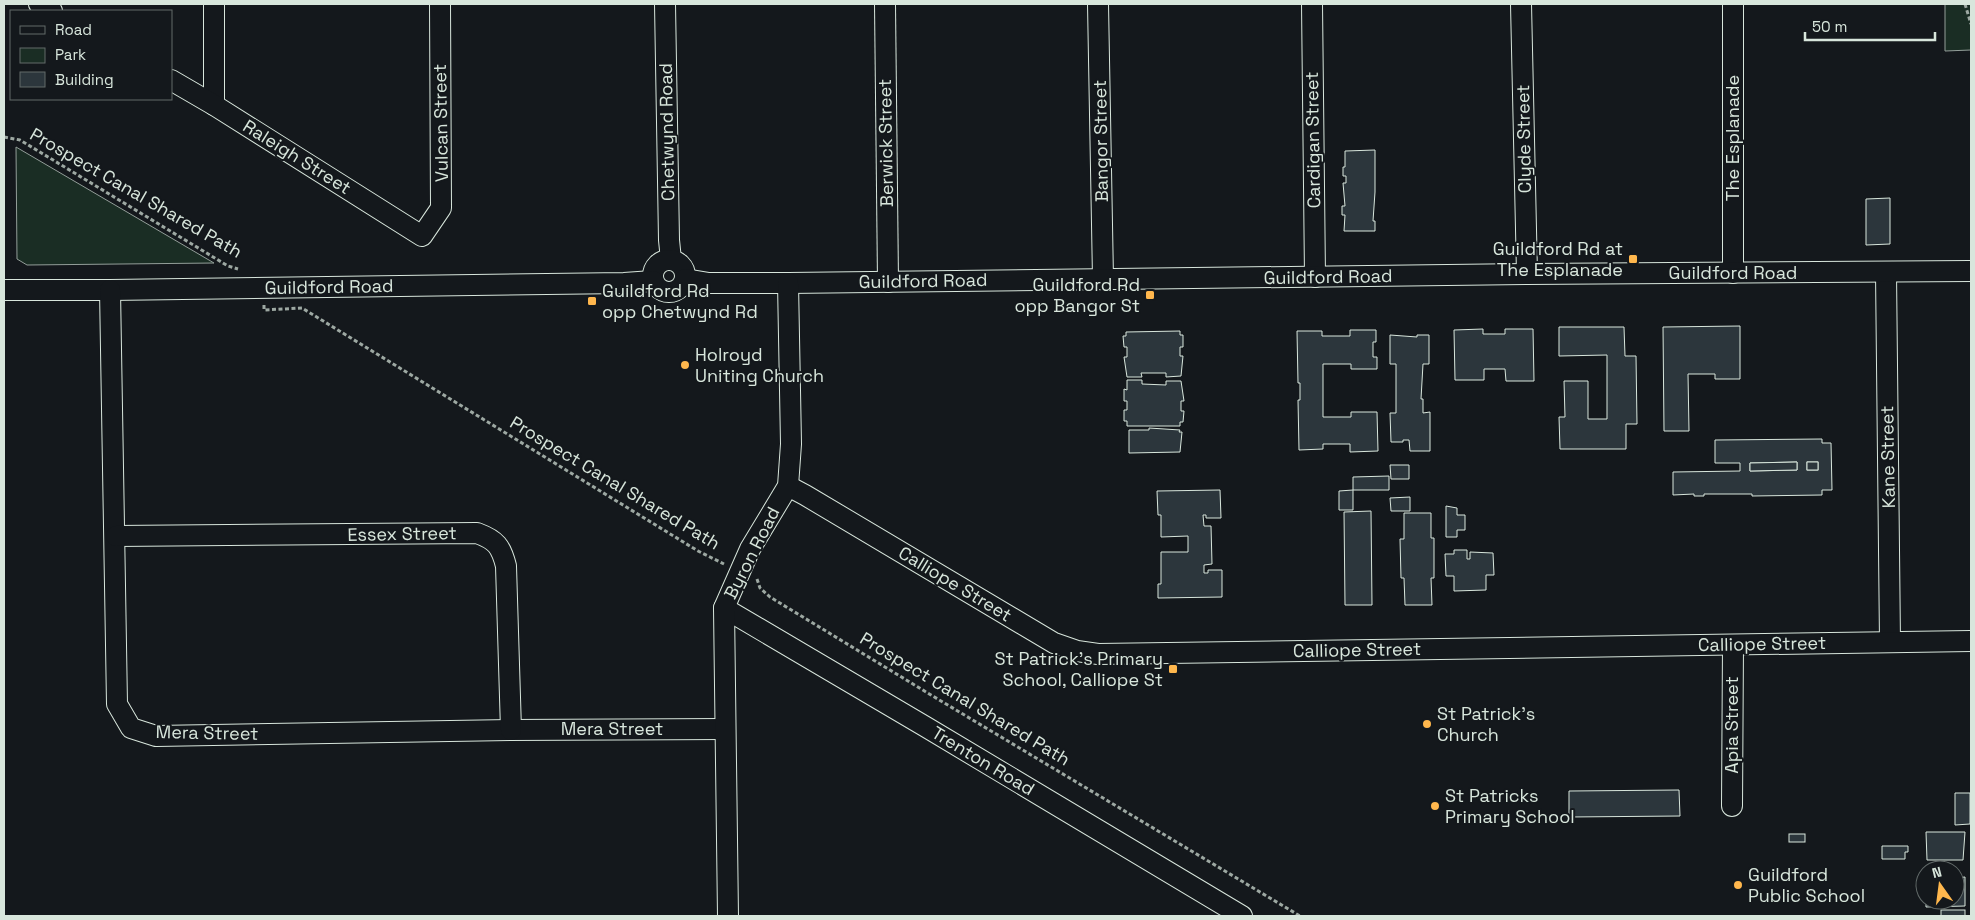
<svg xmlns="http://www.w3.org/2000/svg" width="1975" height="920" viewBox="0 0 1975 920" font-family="'Space Grotesk',sans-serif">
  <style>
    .green { fill: #1a2d24; stroke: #939e99 }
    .building { fill: #2c363c; stroke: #d8e6dc; fill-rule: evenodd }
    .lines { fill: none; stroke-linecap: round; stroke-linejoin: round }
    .minor-casing { stroke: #d8e6dc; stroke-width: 22 }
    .path { stroke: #9da8a2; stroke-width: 3; stroke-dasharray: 4 2.5; stroke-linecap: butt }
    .minor { stroke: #14181c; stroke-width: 20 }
    .poi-dot { fill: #ffb74d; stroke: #14181c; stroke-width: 2 }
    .labels { text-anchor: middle; stroke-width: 4; stroke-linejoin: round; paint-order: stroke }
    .street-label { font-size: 18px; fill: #d8e6dc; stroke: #14181c }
    .poi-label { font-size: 18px; fill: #d8e6dc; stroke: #14181c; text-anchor: start }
  </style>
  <rect width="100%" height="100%" fill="#14181c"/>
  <g class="green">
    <polygon points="1945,4 1971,4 1971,50 1945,51"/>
    <polygon points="16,147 214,263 27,265 17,259"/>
  </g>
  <g class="building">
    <polygon points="1375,150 1375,192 1373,221 1375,221 1375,231 1344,231 1345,215 1342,215 1342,206 1345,206 1343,183 1346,183 1346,176 1343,176 1343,167 1345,167 1345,151"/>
    <polygon points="1890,198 1890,244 1866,245 1866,199"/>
    <polygon points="1740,326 1740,379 1715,379 1715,374 1688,374 1689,431 1664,431 1663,327"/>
    <polygon points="1559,327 1624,327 1625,356 1636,356 1637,424 1626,424 1626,449 1560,449 1559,417 1565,417 1564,381 1588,381 1588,419 1607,419 1607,355 1559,356"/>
    <polygon points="1483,329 1483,334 1505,334 1505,329 1533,329 1534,381 1506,381 1505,369 1484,369 1484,380 1455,380 1454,330"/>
    <polygon points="1350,330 1376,330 1376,342 1373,342 1373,357 1377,357 1377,369 1351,369 1351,364 1323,364 1323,417 1351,417 1351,412 1377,412 1378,451 1350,452 1350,444 1323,444 1323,449 1299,450 1298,400 1300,400 1300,383 1298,383 1297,331 1322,331 1322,336 1350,336"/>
    <polygon points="1180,331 1180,335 1183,335 1183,347 1180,347 1180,356 1183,356 1181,376 1166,377 1166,373 1141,373 1142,377 1127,377 1124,357 1127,357 1127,347 1124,347 1123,336 1126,336 1126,332"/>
    <polygon points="1390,335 1417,337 1417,335 1429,335 1429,364 1423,364 1421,399 1423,399 1423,413 1430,412 1430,451 1410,451 1409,440 1403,440 1403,442 1391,442 1390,413 1396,413 1396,364 1390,364"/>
    <polygon points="1127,380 1142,380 1142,384 1166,385 1166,381 1181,381 1184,401 1181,401 1181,411 1184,411 1183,422 1180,422 1180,426 1127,426 1127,421 1124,421 1124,410 1127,410 1127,401 1124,401 1124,389 1127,390"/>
    <polygon points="1149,428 1180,430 1179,432 1182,432 1180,452 1129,453 1129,430 1149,430"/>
    <path d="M1822 439V443H1831L1832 490H1822V495L1752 496V494H1704V496H1694V494L1673 495V472L1740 471V463H1715V440ZM1797 462V470L1750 471V463ZM1807 462H1818V470H1807Z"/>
    <polygon points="1797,462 1797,470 1750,471 1750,463"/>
    <rect x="1807" y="462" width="11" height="8"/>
    <polygon points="1390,465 1409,465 1409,479 1391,479"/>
    <polygon points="1389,476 1389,490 1353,490 1353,477"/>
    <polygon points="1220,490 1221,518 1206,518 1206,515 1203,515 1204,526 1211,526 1212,564 1204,565 1204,573 1208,573 1208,570 1222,570 1222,597 1158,598 1158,584 1161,584 1161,552 1188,552 1188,536 1161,537 1161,515 1158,515 1157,491"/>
    <polygon points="1353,490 1353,510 1339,510 1339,491"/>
    <polygon points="1410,497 1410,511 1391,511 1390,498"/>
    <polygon points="1446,506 1457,508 1457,515 1465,515 1465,530 1457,530 1457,537 1446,537"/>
    <polygon points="1371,511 1372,605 1345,605 1344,512"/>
    <polygon points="1404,513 1431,513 1431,538 1434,538 1434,578 1431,578 1432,605 1405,605 1404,578 1401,578 1400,539 1404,539"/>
    <polygon points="1454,550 1467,550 1467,559 1470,559 1470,552 1493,553 1494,575 1486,575 1486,590 1454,591 1454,576 1446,576 1445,554 1454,554"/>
    <polygon points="1679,790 1680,816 1569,817 1569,791"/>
    <polygon points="1955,793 1970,793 1970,824 1955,825"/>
    <polygon points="1926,832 1965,832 1963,860 1927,860"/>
    <rect x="1789" y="834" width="16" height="8"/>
    <polygon points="1882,846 1908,846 1908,852 1905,852 1905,859 1882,859"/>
    <polygon points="1965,877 1965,906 1926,907 1926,900 1955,900 1955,878"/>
    <rect x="1941" y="910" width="24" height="6"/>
  </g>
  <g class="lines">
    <g class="minor-casing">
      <g id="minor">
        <polyline points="39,4 52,11"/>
        <polyline points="214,4 214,105"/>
        <polyline points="665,4 669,240 671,260"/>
        <polyline points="885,4 888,282"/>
        <polyline points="1098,4 1103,279"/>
        <polyline points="1312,4 1315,277"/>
        <polyline points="1521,4 1527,274"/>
        <polyline points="1733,4 1733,273"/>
        <polyline points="171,80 214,105 422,236 441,208 440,4"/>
        <circle cx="669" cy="276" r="16"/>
        <polyline points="1886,272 1890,642"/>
        <polyline points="685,279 709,283 788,283 1527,274 1971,271"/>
        <polyline points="4,290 110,290 624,283 653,281"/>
        <polyline points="110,290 117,704 131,728 156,736 511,730 725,729"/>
        <polyline points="788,486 805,495 1054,643 1077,651 1098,654 1971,641"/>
        <path d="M116 536 477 533C496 540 501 546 506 566L511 730"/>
        <polyline points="724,608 926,727 1242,916"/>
        <polyline points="1732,806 1733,645"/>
        <polyline points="728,916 724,608 750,549 788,486 791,444 788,283"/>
      </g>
    </g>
    <g class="path">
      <polyline points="1965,4 1971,24"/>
      <polyline points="4,137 20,140 228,266 238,269"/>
      <polyline points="264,305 264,310 302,308 698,551 724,564"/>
      <polyline points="757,579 760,588 770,597 931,695 1300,916"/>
    </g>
    <use href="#minor" class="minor"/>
  </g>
  <g class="poi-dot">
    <rect x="1628" y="254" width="10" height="10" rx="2.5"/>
    <rect x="1145" y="290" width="10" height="10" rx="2.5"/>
    <rect x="587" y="296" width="10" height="10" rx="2.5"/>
    <circle cx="685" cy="365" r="5"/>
    <rect x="1168" y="664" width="10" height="10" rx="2.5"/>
    <circle cx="1427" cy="724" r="5"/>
    <circle cx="1435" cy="806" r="5"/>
    <circle cx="1738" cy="885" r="5"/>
  </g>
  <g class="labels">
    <g class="street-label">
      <text transform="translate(441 123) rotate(-91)" y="6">Vulcan Street</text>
      <text transform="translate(667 132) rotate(-91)" y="6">Chetwynd Road</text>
      <text transform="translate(1733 138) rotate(-90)" y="6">The Esplanade</text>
      <text transform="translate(1524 139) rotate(-91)" y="6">Clyde Street</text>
      <text transform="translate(1313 140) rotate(-91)" y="6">Cardigan Street</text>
      <text transform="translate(1101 141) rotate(-91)" y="6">Bangor Street</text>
      <text transform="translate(886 143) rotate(-91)" y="6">Berwick Street</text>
      <text transform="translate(297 157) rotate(32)" y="6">Raleigh Street</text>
      <text transform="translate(136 193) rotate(30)" y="6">Prospect Canal Shared Path</text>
      <text x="1733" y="279">Guildford Road</text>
      <text transform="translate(1328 277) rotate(-1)" y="6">Guildford Road</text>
      <text transform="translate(923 281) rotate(-1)" y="6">Guildford Road</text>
      <text transform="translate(329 287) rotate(-1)" y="6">Guildford Road</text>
      <text transform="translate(1888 457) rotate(-91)" y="6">Kane Street</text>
      <text transform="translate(615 483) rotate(31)" y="6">Prospect Canal Shared Path</text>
      <text transform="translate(402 534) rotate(-1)" y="6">Essex Street</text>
      <text transform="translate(752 553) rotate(-63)" y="6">Byron Road</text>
      <text transform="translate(955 584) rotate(31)" y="6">Calliope Street</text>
      <text transform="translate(1762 644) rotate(-1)" y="6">Calliope Street</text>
      <text transform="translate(1357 650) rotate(-1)" y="6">Calliope Street</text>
      <text transform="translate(965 699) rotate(31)" y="6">Prospect Canal Shared Path</text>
      <text transform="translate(1732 725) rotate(-90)" y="6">Apia Street</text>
      <text x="612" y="735">Mera Street</text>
      <text transform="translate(207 733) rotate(1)" y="6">Mera Street</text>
      <text transform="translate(983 761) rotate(31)" y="6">Trenton Road</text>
    </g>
    <g class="poi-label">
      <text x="1623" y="255" text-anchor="end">Guildford Rd at<tspan x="1623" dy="21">The Esplanade</tspan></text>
      <text x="1140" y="291" text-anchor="end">Guildford Rd<tspan x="1140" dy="21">opp Bangor St</tspan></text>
      <text x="602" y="297">Guildford Rd<tspan x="602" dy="21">opp Chetwynd Rd</tspan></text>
      <text x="695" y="361">Holroyd<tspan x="695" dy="21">Uniting Church</tspan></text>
      <text x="1163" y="665" text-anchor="end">St Patrick's Primary<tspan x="1163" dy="21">School, Calliope St</tspan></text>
      <text x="1437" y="720">St Patrick's<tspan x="1437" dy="21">Church</tspan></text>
      <text x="1445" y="802">St Patricks<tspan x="1445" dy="21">Primary School</tspan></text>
      <text x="1748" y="881">Guildford<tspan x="1748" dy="21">Public School</tspan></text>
    </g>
  </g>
  <rect width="1975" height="920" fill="none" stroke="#d8e6dc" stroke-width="10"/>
  <rect x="10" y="10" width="162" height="90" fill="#14181c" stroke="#626a69"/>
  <rect x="20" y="26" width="25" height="8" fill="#14181c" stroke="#626a69"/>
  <text x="55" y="35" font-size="15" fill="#d8e6dc">Road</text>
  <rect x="20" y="48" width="25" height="15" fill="#1a2d24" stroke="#626a69"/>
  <text x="55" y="60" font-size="15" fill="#d8e6dc">Park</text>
  <rect x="20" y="72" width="25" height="15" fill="#2c363c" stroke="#626a69"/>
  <text x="55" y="85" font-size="15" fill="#d8e6dc">Building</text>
  <g transform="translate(1940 885) rotate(346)"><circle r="24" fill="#14181c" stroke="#626a69"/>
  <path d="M0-4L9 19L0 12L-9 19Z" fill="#ffb74d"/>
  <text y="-8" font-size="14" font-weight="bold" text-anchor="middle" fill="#d8e6dc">N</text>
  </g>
  <path d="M1805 32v8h130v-8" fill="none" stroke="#d8e6dc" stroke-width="2.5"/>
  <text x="1812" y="32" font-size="15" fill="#d8e6dc" stroke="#14181c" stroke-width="4" paint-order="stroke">50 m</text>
</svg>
